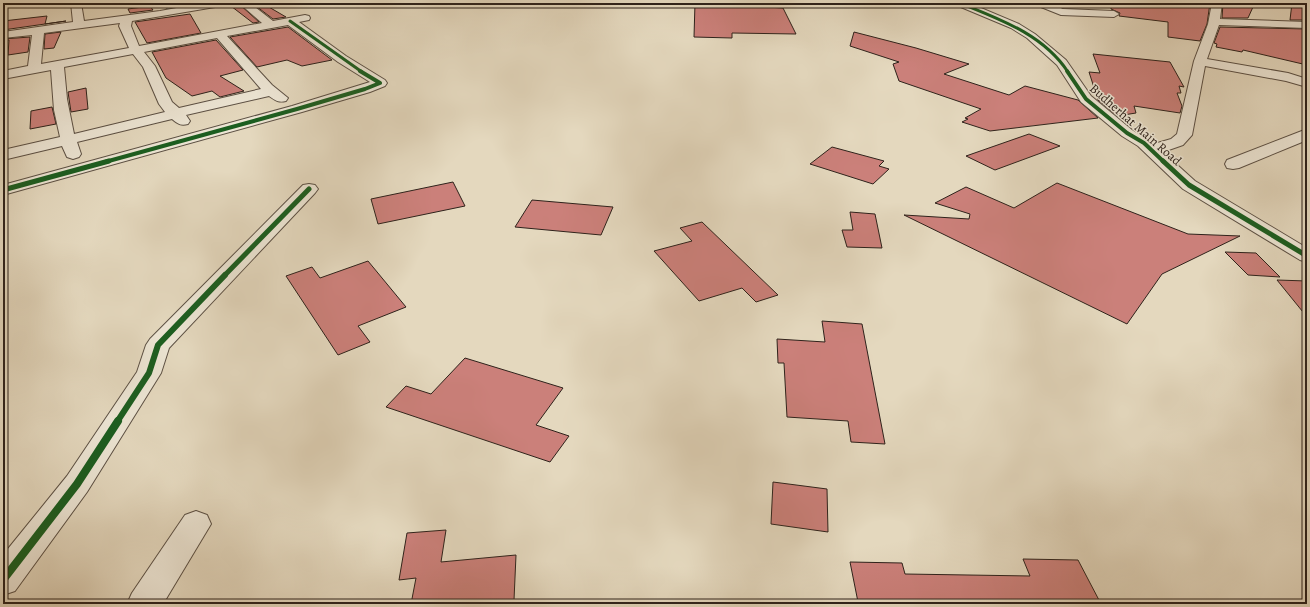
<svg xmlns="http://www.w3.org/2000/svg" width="1310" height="607" viewBox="0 0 1310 607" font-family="Alegreya,serif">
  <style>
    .water { fill: #96baae; stroke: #6c7d73 }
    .building { fill: #cb807a; stroke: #2e221b }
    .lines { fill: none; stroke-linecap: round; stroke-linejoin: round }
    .minor-casing { stroke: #5c5044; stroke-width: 2 }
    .minor { fill: #ede6d5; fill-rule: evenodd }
    .cycleway-far4-casing { stroke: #ede6d5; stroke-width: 4.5 }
    .cycleway-far3-casing { stroke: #ede6d5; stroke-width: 5.5 }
    .cycleway-far2-casing { stroke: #ede6d5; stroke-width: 7 }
    .cycleway-far1-casing { stroke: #ede6d5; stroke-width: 9 }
    .cycleway-casing { stroke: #ede6d5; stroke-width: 10 }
    .cycleway-far4 { stroke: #1b5e20; stroke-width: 3 }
    .cycleway-far3 { stroke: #1b5e20; stroke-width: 4 }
    .cycleway-far2 { stroke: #1b5e20; stroke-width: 5 }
    .cycleway-far1 { stroke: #1b5e20; stroke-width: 6 }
    .cycleway { stroke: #1b5e20; stroke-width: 8 }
    .labels { text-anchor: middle; stroke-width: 3; stroke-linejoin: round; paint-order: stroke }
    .far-street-label { font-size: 13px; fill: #2e221b; stroke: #ede6d5 }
  </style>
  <rect width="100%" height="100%" fill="#e4d8be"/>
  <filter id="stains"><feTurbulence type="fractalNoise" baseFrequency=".005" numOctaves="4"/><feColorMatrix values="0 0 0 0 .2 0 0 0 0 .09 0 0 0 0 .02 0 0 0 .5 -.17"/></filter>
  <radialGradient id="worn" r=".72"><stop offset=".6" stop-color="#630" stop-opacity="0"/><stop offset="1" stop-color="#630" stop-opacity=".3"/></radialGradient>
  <polygon class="water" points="161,3 209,3 169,10 163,6"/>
  <g class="building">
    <polygon points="227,3 238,3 259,22 253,23"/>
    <polygon points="252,3 262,3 286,17 273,19"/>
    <polygon points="695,3 766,3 767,7 783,8 796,34 732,33 732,38 694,37"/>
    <polygon points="1111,3 1210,3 1207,24 1200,41 1168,37 1168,22 1119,16 1120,13 1111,9"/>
    <polygon points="1223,3 1226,3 1253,7 1248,18 1222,18"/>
    <polygon points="1292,3 1307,3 1307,20 1290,20"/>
    <polygon points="150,6 153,10 130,13 128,9"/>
    <polygon points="190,14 201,33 147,43 135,22"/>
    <polygon points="47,16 45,24 66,21 3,30 3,21"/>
    <polygon points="288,27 332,60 302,66 287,60 257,67 230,37"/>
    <polygon points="1220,27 1307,29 1307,65 1243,50 1242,52 1216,47 1217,44 1214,43"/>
    <polygon points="61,32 54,48 44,49 45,34"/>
    <polygon points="854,32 916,48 969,64 944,74 1009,95 1025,86 1078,100 1098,118 990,131 962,122 968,119 965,118 981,109 899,81 893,64 899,62 850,46"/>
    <polygon points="30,37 28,52 8,55 9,40 3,41 3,39"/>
    <polygon points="216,40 243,70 220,76 244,91 220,97 212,91 192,96 166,78 152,52"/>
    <polygon points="1093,54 1170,62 1184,87 1179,86 1181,93 1177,93 1182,106 1180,113 1134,106 1136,113 1117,116 1098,100 1089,72 1100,73"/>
    <polygon points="86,88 88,109 71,112 68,92"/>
    <polygon points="52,107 56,124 30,129 31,111"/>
    <polygon points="1029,134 1060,146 995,170 966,156"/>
    <polygon points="832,147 884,161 879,166 889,169 873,184 810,164"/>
    <polygon points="453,182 465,206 378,224 371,199"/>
    <polygon points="1057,183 1188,234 1240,236 1162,274 1127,324 904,215 969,219 970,214 935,203 966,187 1014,208"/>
    <polygon points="532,200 613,207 601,235 515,227"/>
    <polygon points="850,212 875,214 882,248 847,247 842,230 853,230"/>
    <polygon points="702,222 778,295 756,302 742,288 699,301 654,251 692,241 680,228"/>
    <polygon points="1225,252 1256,253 1280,277 1248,275"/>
    <polygon points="368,261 406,307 358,326 370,342 338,355 286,276 312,267 320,278"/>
    <polygon points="1277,280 1307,281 1307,317"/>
    <polygon points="822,321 862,324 885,444 851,442 848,421 787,417 784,363 778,363 777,339 825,342"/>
    <polygon points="465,358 563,388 536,425 569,436 550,462 386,407 406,386 431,394"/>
    <polygon points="773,482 827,489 828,532 771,524"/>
    <polygon points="446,530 441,562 516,555 514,600 474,604 411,604 416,578 399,580 407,533"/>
    <polygon points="1023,559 1078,560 1100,602 1058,601 1060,604 905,604 858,602 850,562 902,563 905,574 1030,576"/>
  </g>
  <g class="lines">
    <g class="minor-casing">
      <g id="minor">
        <path d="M71 3H81L84 21 160 11 204 3H226L221 6 132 21 131 26 139 46 262 23 239 3H250L273 21 305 15 309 16 310 18 309 20 299 22 346 56 385 80 387 83 385 86 370 92 302 112 3 195V185L292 106 370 82 338 62 288 25 227 36 272 85 288 98 286 101C278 103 275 100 269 96L186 115 190 121 188 124C181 126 178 124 172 119L77 142 81 154 79 157 73 159 67 157 62 146 3 160V150L60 137 54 110 51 70 3 79V71L28 66 32 35 3 38V32L73 22ZM120 23 119 26 129 48 41 64 44 33ZM217 38 261 89 179 108 172 102 155 66 144 52ZM133 54 143 67 159 104 165 112 74 134 67 99 64 67Z"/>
        <polygon points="955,3 969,3 1019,24 1035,34 1066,60 1091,96 1132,130 1154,144 1171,139 1177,134 1194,61 1208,24 1212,3 1222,3 1220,19 1307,22 1307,28 1219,25 1207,59 1288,73 1307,79 1307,87 1286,81 1205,66 1192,135 1183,145 1163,152 1195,181 1307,248 1307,262 1300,260 1183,189 1138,146 1122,136 1081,102 1057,65 1027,38 1011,28 956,5"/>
        <polygon points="1035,3 1049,3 1063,9 1114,11 1119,14 1114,17 1061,15 1036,5"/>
        <polygon points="1307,129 1307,140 1239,168 1233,169 1227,168 1225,164 1227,160"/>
        <polygon points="309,184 315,185 318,189 315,193 169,348 161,373 87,492 15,591 3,595 3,555 67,476 137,372 146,345 150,339 303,185"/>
        <polygon points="196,511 207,515 211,524 163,604 127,604 132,593 185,515"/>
      </g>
    </g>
    <use href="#minor" class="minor"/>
    <g class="cycleway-far4-casing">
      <g id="cycleway-far4">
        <path d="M960 3C999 19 1043 34 1068 72"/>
        <polyline points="290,21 362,72"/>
      </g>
    </g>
    <g class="cycleway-far3-casing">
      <g id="cycleway-far3">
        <polyline points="1067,71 1086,99 1127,133 1144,143 1164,162"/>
        <polyline points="105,162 297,109 365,89 380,83 360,71"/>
      </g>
    </g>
    <g class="cycleway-far2-casing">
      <g id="cycleway-far2">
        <polyline points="1163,161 1189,185 1307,256"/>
        <polyline points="3,190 109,161"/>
        <polyline points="224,276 309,189"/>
      </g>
    </g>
    <g class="cycleway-far1-casing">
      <polyline id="cycleway-far1" points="117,422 149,373 158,345 225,275"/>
    </g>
    <g class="cycleway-casing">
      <polyline id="cycleway" points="3,580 77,484 118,421"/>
    </g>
    <use href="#cycleway-far4" class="cycleway-far4"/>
    <use href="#cycleway-far3" class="cycleway-far3"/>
    <use href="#cycleway-far2" class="cycleway-far2"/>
    <use href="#cycleway-far1" class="cycleway-far1"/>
    <use href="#cycleway" class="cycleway"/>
  </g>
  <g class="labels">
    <g class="far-street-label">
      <text transform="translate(1136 124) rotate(41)" y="5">Budherhat Main Road</text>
    </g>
  </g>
  <rect width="1310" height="607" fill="none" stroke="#e4d8be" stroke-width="16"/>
  <rect x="4" y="4" width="1302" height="599" fill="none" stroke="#2e221b" stroke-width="2"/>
  <rect x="8" y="8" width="1294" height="591" fill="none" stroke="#2e221b"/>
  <rect width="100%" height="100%" filter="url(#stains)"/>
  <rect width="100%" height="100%" fill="url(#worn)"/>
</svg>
